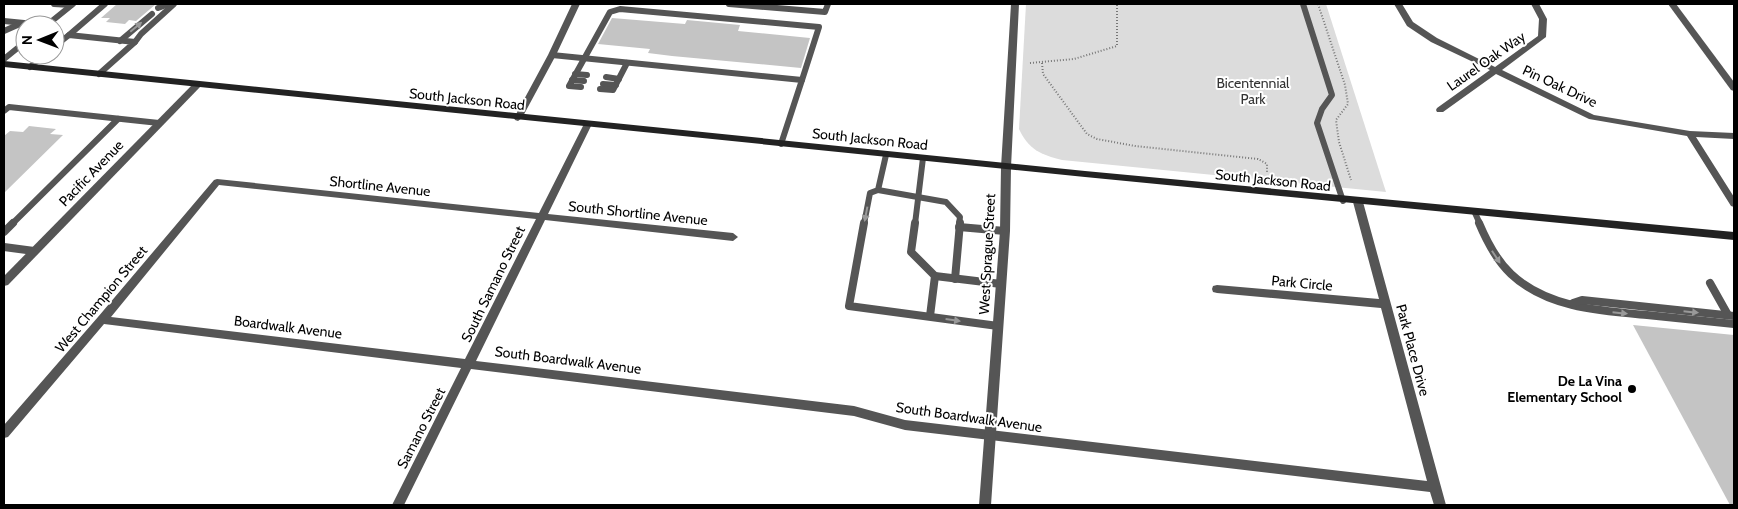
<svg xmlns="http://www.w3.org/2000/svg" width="1738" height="509" viewBox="0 0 1738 509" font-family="Cabin,sans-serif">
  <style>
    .green { fill: #dcdcdc }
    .building { fill: #c4c4c4 }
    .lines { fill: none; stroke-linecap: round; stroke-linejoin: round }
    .path { stroke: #777; stroke-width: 2; stroke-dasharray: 1 2; stroke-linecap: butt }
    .service-far1 { stroke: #555; stroke-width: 6 }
    .service { stroke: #555; stroke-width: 8 }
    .minor { fill: #555; fill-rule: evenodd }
    .tertiary { fill: #555; fill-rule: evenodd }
    .secondary { fill: #222; fill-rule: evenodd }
    .oneway { fill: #999 }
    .poi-dot { fill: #000; stroke: #fff; stroke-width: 2 }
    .labels { text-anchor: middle; stroke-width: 4; stroke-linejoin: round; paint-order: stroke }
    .street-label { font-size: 14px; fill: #000; stroke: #fff }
    .park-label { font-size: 14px; fill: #333; stroke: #fff }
    .poi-label { font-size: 14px; font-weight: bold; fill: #000; stroke: #fff; text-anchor: end }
  </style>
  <rect width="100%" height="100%" fill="#fff"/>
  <path class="green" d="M1026 4H1326L1386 192 1062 160C1041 155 1028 149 1019 129Z"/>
  <g class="building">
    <polygon points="117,4 156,4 136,21 129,20 125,24 106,22 110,18 101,18"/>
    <polygon points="612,18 685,24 687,20 740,25 738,31 810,38 801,68 672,56 648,53 650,49 598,44"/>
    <polygon points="29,126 56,129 50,134 63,135 4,193 4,136 10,131 23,132"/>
    <polygon points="1633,325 1734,335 1734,505 1730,505"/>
  </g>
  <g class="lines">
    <g class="path">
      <polyline points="1318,4 1345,85 1348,104 1336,120 1339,142 1351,180"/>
      <polyline points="1030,63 1074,59 1117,46 1117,4"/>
      <polyline points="1042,63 1043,74 1087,134 1097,139 1135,146 1258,159 1267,164 1267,172"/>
    </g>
    <g class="service-far1">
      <polyline points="54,4 71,5"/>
      <polyline points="729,4 825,12 828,4"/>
      <polyline points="1303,4 1332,95 1322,109 1317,123 1343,201"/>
      <polyline points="158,8 169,4"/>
      <polyline points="4,21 44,25"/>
      <polyline points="47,25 73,4"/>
      <polyline points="4,31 22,23"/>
      <polyline points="69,35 105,4"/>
      <polyline points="120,41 152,14"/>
      <polyline points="135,42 141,34 174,4"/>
      <polyline points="55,46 69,35 135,42 99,74"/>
      <polyline points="552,55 802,80 781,144"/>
      <polyline points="4,59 25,42"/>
      <polyline points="30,67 44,55"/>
      <polyline points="575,74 587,75"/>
      <polyline points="606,77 619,79"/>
      <polyline points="572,80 584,81"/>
      <polyline points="603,84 616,85"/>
      <polyline points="581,87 569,86 610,12 620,9 819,27 802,80"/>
      <polyline points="600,89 613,90 627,63"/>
      <polyline points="4,111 9,107 159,123"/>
      <polyline points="878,190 946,202 960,217 959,224"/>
      <polyline points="1475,213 1480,224"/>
      <polyline points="12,224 118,119"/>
      <polyline points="864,224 870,193 878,190 886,155"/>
      <polyline points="915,224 923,158"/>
    </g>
    <g class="service">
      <polyline points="864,223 849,306 998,326"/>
      <polyline points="915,223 911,252 935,276 1001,284"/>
      <path d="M1479 223C1487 242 1496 260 1511 274 1547 308 1601 311 1647 315 1676 318 1705 321 1734 324"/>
      <polyline points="959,227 1005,231"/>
      <polyline points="4,232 13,223"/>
      <polyline points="4,247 34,251"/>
      <polyline points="955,279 960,223"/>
      <polyline points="1710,283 1728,315"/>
      <polyline points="1573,303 1582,300 1734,316"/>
      <polyline points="930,316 935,276"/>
    </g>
    <g class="minor">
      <polygon points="572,4 580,4 556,55 522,118 518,121 515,120 514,118 548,55"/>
      <polygon points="1394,4 1402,4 1413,22 1437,38 1495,67 1538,36 1539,19 1531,4 1539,4 1547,19 1546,37 1502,70 1594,115 1690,131 1734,133 1734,139 1696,137 1734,197 1734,207 1731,206 1687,136 1589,119 1496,74 1443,112 1437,112 1436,110 1437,108 1490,70 1431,42 1407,26"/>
      <polygon points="1668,4 1676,4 1734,82 1734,91 1731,90"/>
      <polygon points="198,81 202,84 201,86 8,285 4,286 4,276 195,82"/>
      <path d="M588 121 592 124 548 214 733 233 738 237 733 241 545 220 476 361 854 406 905 420 1427 481 1381 308 1217 293 1213 292 1212 289 1213 286 1217 285 1379 299 1353 202 1358 199 1363 202 1446 505H1434L1430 492 905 430 854 416 471 369 404 505H392L461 368 104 324 8 437 4 438V425L98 317 214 180 217 179 539 213 584 124ZM219 185 536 219 465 359 111 317Z"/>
    </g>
    <polygon class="tertiary" points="1011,4 1019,4 1011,167 1010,231 991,505 979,505 1000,231 1001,167"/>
    <polygon class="secondary" points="4,61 1085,171 1734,232 1734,240 1085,177 4,67"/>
  </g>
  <defs><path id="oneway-solid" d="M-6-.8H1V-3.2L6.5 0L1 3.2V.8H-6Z" transform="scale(1.25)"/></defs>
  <g class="oneway">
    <use href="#oneway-solid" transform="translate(136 27) rotate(-40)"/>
    <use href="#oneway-solid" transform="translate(866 214) rotate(101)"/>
    <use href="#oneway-solid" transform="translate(1496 257) rotate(57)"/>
    <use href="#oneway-solid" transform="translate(1691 312) rotate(6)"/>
    <use href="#oneway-solid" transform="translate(1620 313) rotate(6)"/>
    <use href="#oneway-solid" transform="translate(953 320) rotate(8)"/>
  </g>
  <circle class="poi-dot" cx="1632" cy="389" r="5"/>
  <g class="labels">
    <g class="street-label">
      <text transform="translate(1486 61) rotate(-35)" y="5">Laurel Oak Way</text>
      <text transform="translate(1560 86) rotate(25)" y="5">Pin Oak Drive</text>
      <text transform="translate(467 99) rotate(6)" y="5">South Jackson Road</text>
      <text transform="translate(870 139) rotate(6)" y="5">South Jackson Road</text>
      <text transform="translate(91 173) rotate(-46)" y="5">Pacific Avenue</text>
      <text transform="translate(1273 180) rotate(6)" y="5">South Jackson Road</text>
      <text transform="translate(380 186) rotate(6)" y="5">Shortline Avenue</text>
      <text transform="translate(638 213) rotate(6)" y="5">South Shortline Avenue</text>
      <text transform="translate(987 254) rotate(-87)" y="5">West Sprague Street</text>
      <text transform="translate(1302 283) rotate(5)" y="5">Park Circle</text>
      <text transform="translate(493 284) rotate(-64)" y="5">South Samano Street</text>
      <text transform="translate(101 299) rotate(-50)" y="5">West Champion Street</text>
      <text transform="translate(288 327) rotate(7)" y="5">Boardwalk Avenue</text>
      <text transform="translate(1413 350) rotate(75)" y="5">Park Place Drive</text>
      <text transform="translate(568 360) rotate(7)" y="5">South Boardwalk Avenue</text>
      <text transform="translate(969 417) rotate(8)" y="5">South Boardwalk Avenue</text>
      <text transform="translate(421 428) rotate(-63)" y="5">Samano Street</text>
    </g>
    <g class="park-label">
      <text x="1253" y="88">Bicentennial<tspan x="1253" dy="16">Park</tspan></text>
    </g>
    <g class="poi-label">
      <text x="1622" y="386">De La Vina<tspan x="1622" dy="16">Elementary School</tspan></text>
    </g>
  </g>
  <rect width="1738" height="509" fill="none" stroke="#000000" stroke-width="10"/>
  <g transform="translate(40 40) rotate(269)"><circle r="24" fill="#ffffff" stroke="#999999"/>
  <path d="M0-4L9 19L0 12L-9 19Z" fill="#000000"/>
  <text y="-8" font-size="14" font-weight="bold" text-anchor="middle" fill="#000000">N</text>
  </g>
</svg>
